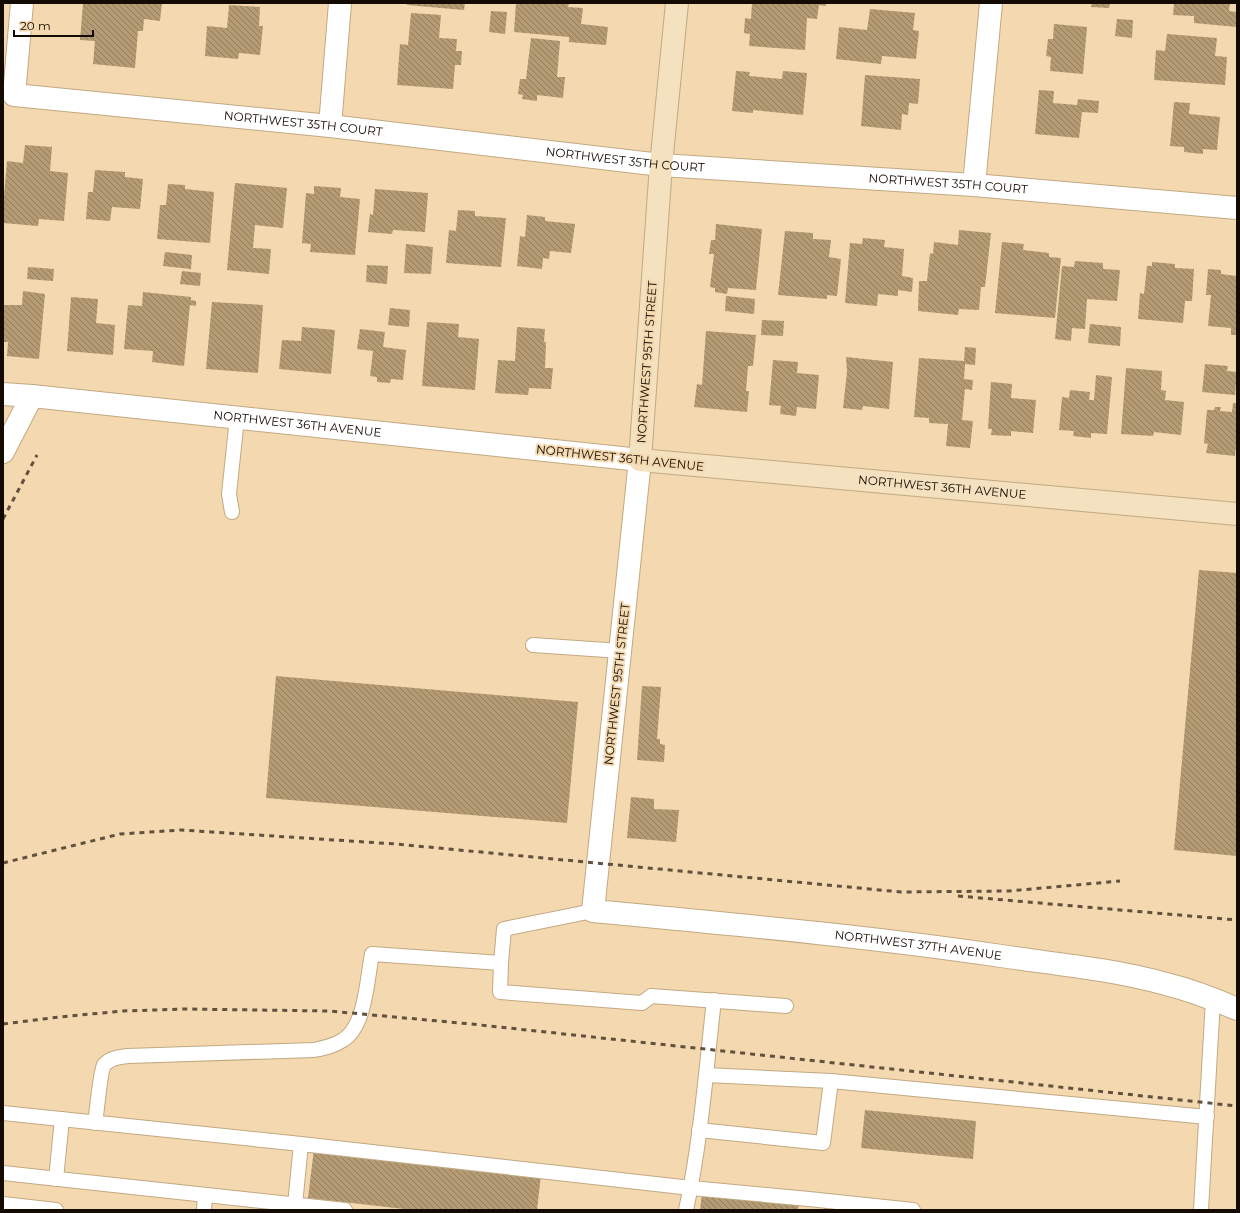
<svg xmlns="http://www.w3.org/2000/svg" width="1240" height="1213" viewBox="0 0 1240 1213" font-family="Montserrat,sans-serif">
  <style>
    .building { fill: url(#building-back-hatch) }
    .lines { fill: none; stroke-linecap: round; stroke-linejoin: round }
    .lane-casing { stroke: #c2a982; stroke-width: 16 }
    .street-casing { stroke: #c2a982; stroke-width: 24 }
    .secondary-casing { stroke: #c2a982; stroke-width: 24 }
    .lane { stroke: #fff; stroke-width: 14 }
    .street { stroke: #fff; stroke-width: 22 }
    .secondary { stroke: #f3e1bf; stroke-width: 22 }
    .rail { stroke: #61513e; stroke-width: 3; stroke-dasharray: 5 5; stroke-linecap: butt }
    .labels { text-anchor: middle; stroke-width: 4; stroke-linejoin: round; paint-order: stroke }
    .street-label { font-size: 12px; fill: #130a01; stroke: #f3d8b0 }
  </style>
  <defs>
    <pattern id="building-back-hatch" width="6" height="6" patternUnits="userSpaceOnUse"><rect width="6" height="6" fill="#b49b74"/><path d="M-1 5l2 2M0 0l6 6M5-1l2 2" fill="none" stroke="#917d5d"/></pattern>
  </defs>
  <rect width="100%" height="100%" fill="#f3d8b0"/>
  <g class="building">
    <polygon points="83,3 162,3 160,21 144,19 143,31 138,31 135,68 93,64 95,41 80,40"/>
    <polygon points="407,3 465,3 464,10 407,5"/>
    <polygon points="516,3 569,3 568,7 583,8 581,24 608,27 606,45 569,42 569,37 514,32"/>
    <polygon points="752,3 826,3 826,6 819,5 817,19 807,18 805,50 749,46 750,34 744,33 745,18 751,19"/>
    <polygon points="1092,3 1110,3 1109,8 1091,7"/>
    <polygon points="1174,3 1230,3 1229,11 1237,12 1237,27 1194,23 1194,16 1173,15"/>
    <polygon points="229,5 260,7 259,26 263,26 260,55 239,53 238,59 205,56 207,26 227,28"/>
    <polygon points="870,9 915,13 913,30 919,31 916,59 882,56 881,64 836,59 839,27 867,30"/>
    <polygon points="491,11 507,12 505,34 489,32"/>
    <polygon points="411,13 441,15 439,38 457,39 456,51 462,51 461,65 455,65 453,89 397,85 400,44 408,45"/>
    <polygon points="1117,19 1133,20 1132,38 1115,36"/>
    <polygon points="1054,24 1087,27 1083,74 1050,71 1051,57 1046,56 1048,39 1053,39"/>
    <polygon points="1167,34 1217,38 1215,56 1227,57 1225,85 1154,80 1156,50 1165,51"/>
    <polygon points="531,38 560,41 557,77 565,77 563,98 537,95 537,101 522,99 523,95 518,94 520,79 526,79"/>
    <polygon points="736,71 750,72 749,76 782,79 783,71 807,73 803,115 753,110 753,113 732,111"/>
    <polygon points="865,75 920,79 918,104 909,103 908,115 902,114 901,130 861,126"/>
    <polygon points="1039,90 1054,91 1053,103 1077,105 1078,99 1099,101 1098,113 1082,112 1079,138 1035,134"/>
    <polygon points="1174,102 1190,103 1189,114 1220,117 1217,150 1203,149 1203,154 1184,152 1184,147 1170,146"/>
    <polygon points="25,145 52,147 50,171 68,173 64,221 39,219 38,226 3,223 3,208 7,161 23,163"/>
    <polygon points="95,170 125,172 125,177 143,179 140,209 112,207 110,221 86,219 88,192 93,192"/>
    <polygon points="235,183 287,188 283,228 255,225 253,248 271,249 269,274 227,270"/>
    <polygon points="168,184 185,185 185,189 214,192 210,243 157,239 160,205 166,205"/>
    <polygon points="314,186 341,188 340,197 360,199 355,255 310,252 311,244 302,243 306,193 314,194"/>
    <polygon points="375,189 428,193 425,232 393,230 392,234 368,232 370,214 373,215"/>
    <polygon points="458,210 475,211 475,216 506,218 501,267 446,263 449,230 456,231"/>
    <polygon points="527,215 545,217 545,221 575,224 571,253 550,251 549,259 543,258 542,269 517,266 520,236 525,237"/>
    <polygon points="716,224 762,229 756,290 728,288 727,294 715,292 715,288 710,287 714,254 709,254 711,240 715,240"/>
    <polygon points="959,230 991,233 985,287 981,287 979,310 959,309 958,315 918,311 919,281 927,281 930,253 933,254 934,242 958,245"/>
    <polygon points="785,231 813,233 813,239 831,240 829,257 841,259 837,296 827,295 827,299 778,295"/>
    <polygon points="863,238 885,240 884,247 904,249 902,276 913,278 912,292 898,290 898,296 878,294 877,306 845,303 850,243 862,244"/>
    <polygon points="1002,242 1024,244 1023,250 1049,253 1049,257 1061,258 1055,318 995,313"/>
    <polygon points="406,244 433,247 431,274 404,273"/>
    <polygon points="165,252 192,255 191,269 163,266"/>
    <polygon points="1075,261 1103,263 1103,269 1120,270 1117,301 1087,299 1085,329 1072,328 1071,341 1055,339 1062,266 1074,267"/>
    <polygon points="1152,262 1175,264 1175,268 1194,269 1192,301 1185,301 1183,323 1138,319 1140,293 1144,294 1147,266 1152,266"/>
    <polygon points="367,265 388,266 387,284 366,282"/>
    <polygon points="28,267 54,269 53,281 27,279"/>
    <polygon points="1208,269 1221,270 1221,274 1237,276 1237,335 1231,335 1231,328 1208,326 1211,295 1206,295"/>
    <polygon points="182,271 201,273 200,286 180,284"/>
    <polygon points="23,291 45,294 39,359 7,356 8,342 3,342 3,305 22,305"/>
    <polygon points="143,292 191,297 191,300 196,301 196,306 190,305 184,366 152,362 153,351 124,349 128,305 142,306"/>
    <polygon points="726,296 755,299 754,314 725,311"/>
    <polygon points="71,297 98,299 96,323 115,325 113,355 67,351"/>
    <polygon points="212,302 263,305 258,373 206,369"/>
    <polygon points="390,308 410,310 409,327 388,325"/>
    <polygon points="762,320 784,321 783,336 761,335"/>
    <polygon points="427,322 459,324 458,337 479,339 475,390 422,386"/>
    <polygon points="1090,324 1121,327 1120,346 1088,343"/>
    <polygon points="302,327 335,330 331,374 279,369 282,340 301,341"/>
    <polygon points="517,327 545,329 544,342 546,342 545,368 553,368 551,389 529,388 528,395 495,393 498,360 515,361"/>
    <polygon points="360,329 385,332 383,347 406,350 403,380 391,379 390,383 377,382 377,377 370,376 373,351 357,349"/>
    <polygon points="706,331 756,335 753,366 748,366 746,391 749,391 747,412 694,407 697,384 702,385"/>
    <polygon points="965,347 976,348 975,365 965,364 964,379 973,380 972,390 965,389 962,420 973,421 970,448 946,446 948,424 929,423 929,418 914,417 919,358 964,361"/>
    <polygon points="846,357 893,362 889,409 863,406 862,410 843,408 847,372"/>
    <polygon points="773,360 798,362 797,373 819,375 816,409 797,407 796,416 780,414 781,406 769,405"/>
    <polygon points="1205,364 1228,366 1227,371 1237,372 1235,395 1202,392"/>
    <polygon points="1126,368 1162,371 1161,390 1166,391 1165,400 1184,402 1181,435 1154,432 1153,436 1121,434"/>
    <polygon points="1096,375 1112,377 1107,434 1091,433 1091,438 1073,436 1074,431 1059,430 1062,397 1069,398 1070,390 1090,392 1089,400 1094,400"/>
    <polygon points="991,382 1012,384 1011,398 1036,400 1033,433 1011,431 1011,436 991,435 992,429 988,429"/>
    <polygon points="1233,403 1237,403 1237,446 1236,446 1235,456 1206,453 1208,444 1204,443 1207,410 1214,410 1215,407 1221,407 1220,411 1232,412"/>
    <polygon points="1199,570 1237,573 1237,856 1174,850"/>
    <polygon points="276,676 578,702 567,823 266,798"/>
    <polygon points="642,686 661,687 657,739 660,739 660,744 665,745 664,762 637,760"/>
    <polygon points="631,797 654,799 654,809 679,810 676,842 627,838"/>
    <polygon points="865,1110 976,1121 973,1159 861,1148"/>
    <polygon points="314,1149 541,1175 537,1210 413,1210 308,1198"/>
    <polygon points="702,1193 799,1203 798,1210 700,1210"/>
    <polygon points="824,1204 869,1210 824,1210"/>
  </g>
  <g class="lines">
    <g class="lane-casing">
      <g id="lane">
        <polyline points="232,512 229,494 237,418"/>
        <polyline points="533,645 621,651"/>
        <polyline points="501,963 500,992 642,1003 651,996 786,1006"/>
        <polyline points="706,1075 831,1081 1207,1117"/>
        <polyline points="3,1113 301,1144 691,1188 809,1199 913,1210"/>
        <path d="M95 1123C97 1112 100 1072 104 1065 110 1058 119 1057 128 1056L314 1050C324 1048 334 1046 343 1040 366 1026 367 978 372 954L501 963 504 929 593 911"/>
        <polyline points="699,1130 823,1143 831,1081"/>
        <polyline points="3,1173 345,1210"/>
        <polyline points="56,1179 62,1119"/>
        <polyline points="3,1204 56,1210"/>
        <polyline points="295,1205 301,1144"/>
        <polyline points="204,1210 205,1195"/>
        <path d="M686 1210C701 1141 706 1070 714 1000"/>
        <polyline points="1201,1210 1213,999"/>
      </g>
    </g>
    <g class="street-casing">
      <g id="street">
        <path id="s1" d="M22 3 14 95 330 126 661 165 974 185 1237 208"/>
        <polyline points="330,126 340,3"/>
        <polyline points="974,185 991,3"/>
        <path id="s2" d="M3 394 32 396 640 460 593 911C729 924 865 936 1001 956 1056 964 1112 969 1166 984 1190 990 1214 999 1237 1009"/>
        <polyline points="3,452 32,396"/>
      </g>
    </g>
    <g class="secondary-casing">
      <g id="secondary">
        <path id="s3" d="M677 3 661 165 640 460 1237 514"/>
      </g>
    </g>
    <use href="#lane" class="lane"/>
    <use href="#street" class="street"/>
    <use href="#secondary" class="secondary"/>
    <g class="rail">
      <polyline points="3,519 37,455"/>
      <polyline points="3,863 120,834 181,830 396,844 901,892 1009,891 1120,881"/>
      <polyline points="958,896 1237,920"/>
      <polyline points="3,1024 59,1017 123,1011 185,1009 329,1011 471,1024 1237,1106"/>
    </g>
  </g>
  <g class="labels">
    <g class="street-label">
      <text dy="4" stroke="none"><textPath href="#s1" startOffset="383">NORTHWEST 35TH COURT</textPath></text>
      <text dy="4" stroke="none"><textPath href="#s1" startOffset="707">NORTHWEST 35TH COURT</textPath></text>
      <text dy="4" stroke="none"><textPath href="#s1" startOffset="1031">NORTHWEST 35TH COURT</textPath></text>
      <text transform="translate(647 362) rotate(-86)" y="4">NORTHWEST 95TH STREET</text>
      <text dy="4" stroke="none"><textPath href="#s2" startOffset="296">NORTHWEST 36TH AVENUE</textPath></text>
      <text transform="translate(620 458) rotate(6)" y="4">NORTHWEST 36TH AVENUE</text>
      <text dy="4" stroke="none"><textPath href="#s3" startOffset="762">NORTHWEST 36TH AVENUE</textPath></text>
      <text transform="translate(617 684) rotate(-84)" y="4">NORTHWEST 95TH STREET</text>
      <text dy="4" stroke="none"><textPath href="#s2" startOffset="1421">NORTHWEST 37TH AVENUE</textPath></text>
    </g>
  </g>
  <rect width="1240" height="1213" fill="none" stroke="#130a01" stroke-width="8"/>
  <path d="M14 30v6h79v-6" fill="none" stroke="#130a01" stroke-width="2"/>
  <text x="20" y="30" font-size="12" fill="#130a01" stroke="#f3d8b0" stroke-width="3" paint-order="stroke">20 m</text>
</svg>
